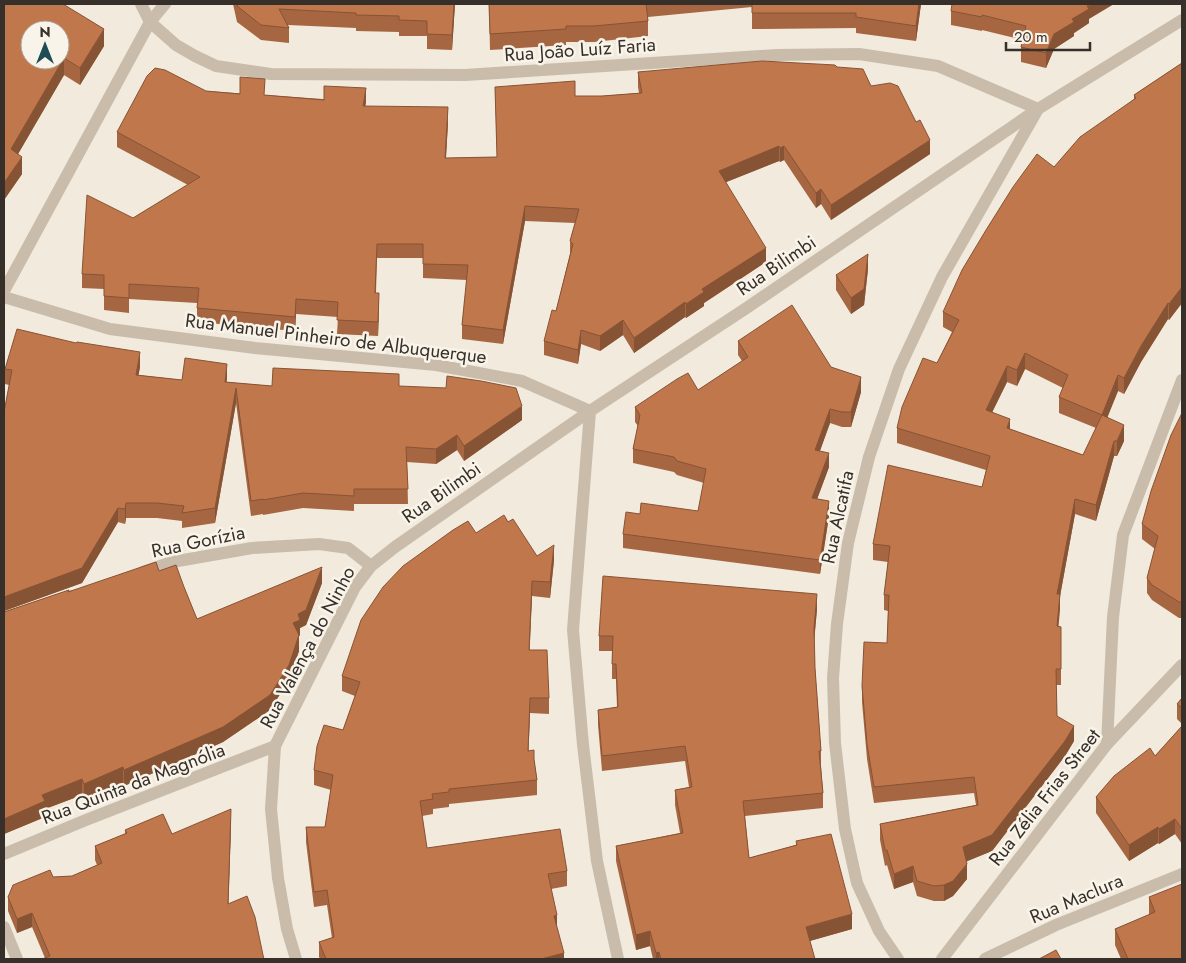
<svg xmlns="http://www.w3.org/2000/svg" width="1186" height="963" viewBox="0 0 1186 963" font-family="Jost,sans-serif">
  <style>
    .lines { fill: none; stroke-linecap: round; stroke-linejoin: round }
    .minor { stroke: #c9bcaa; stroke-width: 12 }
    .tertiary { stroke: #c9bcaa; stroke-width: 12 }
    .wall { fill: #a66641; fill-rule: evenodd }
    .shaded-wall { fill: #875335 }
    .building { fill: #c1774c; stroke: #875335; fill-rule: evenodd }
    .labels { text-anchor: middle; stroke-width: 5; stroke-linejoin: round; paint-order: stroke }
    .street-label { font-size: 19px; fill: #372f29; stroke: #f9f4ea }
  </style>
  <rect width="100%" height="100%" fill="#f1eadd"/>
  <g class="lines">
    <g class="minor">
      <polyline points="141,4 150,22 176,45 195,56 216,66 271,74 465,75 777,55 859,54 938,66 1038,109 942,277 899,369 869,457 848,543 837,624 833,678 835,743 845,829 857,883 879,931 898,959"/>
      <polyline points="4,291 150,22 165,4"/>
      <polyline points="4,297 110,329 255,348 436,365 522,381 590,411 573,630 583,745 597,861 618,959"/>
      <polyline points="143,572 172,562 252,548 319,544 348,548 371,566"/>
      <polyline points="1107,744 1113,617 1123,535 1182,380"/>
      <polyline points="4,854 86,820 275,746 271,809 278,878 287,929 296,959"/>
      <polyline points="4,927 17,959"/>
      <polyline points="942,959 1107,744 1182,665"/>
      <polyline points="985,959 1056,925 1182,874"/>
    </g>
    <polyline class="tertiary" points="275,746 355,587 371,566 395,547 590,411 748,307 1038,109 1182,20"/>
  </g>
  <g class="wall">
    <polygon points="4,4 104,46 80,85 64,75 18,154 22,174 4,200"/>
    <polygon points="233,4 455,4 452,50 427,49 427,36 399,36 399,32 356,31 356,28 288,25 289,28 289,43 261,40 237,22"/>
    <polygon points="489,4 921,4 916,41 856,33 856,28 752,29 752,7 648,17 648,36 594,42 566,42 566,45 490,50"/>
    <polygon points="951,11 1089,19 1089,23 1074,33 1074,36 1054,49 1046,68 1021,62 1021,47 1023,40 982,30 982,31 951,25"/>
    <path d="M1182 63V303L1169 320 1168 319 1141 362 1124 394 1118 391 1107 417 1124 441 1117 456H1114L1096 521 1075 514 1060 596 1058 626 1061 627V685H1056L1057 716 1074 741 1065 756 992 851 966 861 967 879 953 896 944 901H934L917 896 913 882 894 889 887 865 885 866 880 840V824L976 805 974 793 874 803 867 759 862 702V686L887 643 888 611 884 610V595L888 562 873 560V544L982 487 986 470 897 443V428L937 363 952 332 943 327V312L1054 167 1134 99V95ZM1025 369 1063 388 1059 397V413L1096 428 1083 455 1010 429 992 412 1007 382 1017 386Z"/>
    <polygon points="837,67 871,86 930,154 831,220 821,204 816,208 784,160 780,162 779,161 726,182 766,262 704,303 704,306 686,318 685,317 634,353 623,335 600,351 581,344 578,364 544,355 544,341 556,311 570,254 570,241 575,223 525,221 503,344 462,339 462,325 467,280 423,278 423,258 377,258 376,293 379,308 378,336 337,334 338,317 296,314 295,331 197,322 197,303 129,299 129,313 104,310 104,289 82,288 82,274 133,218 188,185 117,147 117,132 206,91 366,102 365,106 448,122 446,158 497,157 495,87 575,96 602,96 639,93 638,87 638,72"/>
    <polygon points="868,269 864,305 851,314 836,290 836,275"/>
    <polygon points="738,341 831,367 861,392 851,427 842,427 830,423 820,451 829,467 817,499 829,516 820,574 623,548 623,534 640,514 698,511 704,483 677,475 674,472 633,463 633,449 638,426 635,422 635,407 698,390 742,361 738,355"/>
    <polygon points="140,367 138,375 182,380 227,379 226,382 272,386 399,386 522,420 464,461 457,450 436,464 407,462 408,504 354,504 354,511 303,508 263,515 263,514 251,516 236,403 215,523 182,528 182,521 157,518 126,518 125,524 118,522 82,583 4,611 9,385 5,384 5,369"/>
    <polygon points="1182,413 1182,618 1179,618 1152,600 1147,593 1147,578 1155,549 1142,539 1142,524"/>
    <polygon points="508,522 537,556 554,560 550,598 532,596 529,650 549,698 549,714 530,713 528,751 534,759 537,780 537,795 449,804 449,807 433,809 433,814 422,816 427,848 567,871 567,886 551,889 557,928 564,959 320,959 319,957 319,942 332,938 327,905 314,907 306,842 306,827 325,827 331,790 314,785 314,770 343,730 355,696 342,691 342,676 476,533"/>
    <polygon points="159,571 184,587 197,619 322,583 306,625 300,628 300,635 299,636 299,651 289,680 270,710 223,742 124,786 123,783 84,800 82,795 45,809 45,817 4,834 4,612 69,591"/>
    <polygon points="817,609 814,640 815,668 821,751 821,766 823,793 823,808 745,816 749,858 796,845 796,841 852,929 810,941 815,959 653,959 650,946 636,950 616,861 616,846 680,833 675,805 675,790 689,787 685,761 602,771 598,725 598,710 617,707 616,679 612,679 612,651 599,651 599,636"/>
    <polygon points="1182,698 1182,724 1177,719 1177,704"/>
    <polygon points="1182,726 1182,844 1175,834 1159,844 1158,843 1129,861 1096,813 1096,797 1155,756"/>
    <polygon points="231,824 228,904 255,917 45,958 32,927 17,933 8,911 8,897 53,877 72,876 97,865 95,860 95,846 125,834 125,830 172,834"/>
    <polygon points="1149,897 1182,959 1121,959 1115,945 1115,929 1149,915"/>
  </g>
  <g class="shaded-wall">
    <polygon points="454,4 455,4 452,50 452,35"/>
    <polygon points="919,4 921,4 916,41 916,26"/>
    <polygon points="1090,4 1114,4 1089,19 1089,23 1074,33 1074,36 1054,49 1046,68 1046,53 1054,34"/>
    <polygon points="104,29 104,46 80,85 80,68"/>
    <polygon points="64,58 64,75 11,166 11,149"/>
    <polygon points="366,88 366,102 363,120 363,106"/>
    <polygon points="448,107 448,122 445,173 445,158"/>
    <polygon points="930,140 930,154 831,220 831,205"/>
    <polygon points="779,146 779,161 719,185 719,171"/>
    <polygon points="784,146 784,160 780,162 780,148"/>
    <polygon points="22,157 22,174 4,200 4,183"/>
    <polygon points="821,189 821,204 816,208 816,193"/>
    <polygon points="525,206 525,221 503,344 503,330"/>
    <polygon points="766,248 766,262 704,303 704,306 686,318 686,304 702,289"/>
    <polygon points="868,254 868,269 864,305 851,314 851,298"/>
    <polygon points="1182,287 1182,303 1169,320 1169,304"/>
    <polygon points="379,293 379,308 378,336 378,322"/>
    <polygon points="296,299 296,314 295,331 295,317"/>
    <polygon points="685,302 685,317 634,353 634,338"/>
    <polygon points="1168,303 1168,319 1141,362 1124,394 1124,378 1141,346"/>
    <polygon points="623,320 623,335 600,351 600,336"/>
    <polygon points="581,330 581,344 578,364 578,350"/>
    <polygon points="140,352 140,367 136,390 136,375"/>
    <polygon points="1025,353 1025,369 1017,386 1017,370"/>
    <polygon points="227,364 227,379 225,396 225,382"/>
    <polygon points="1007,366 1007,382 986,425 986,410"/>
    <polygon points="1118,375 1118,391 1102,431 1102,415"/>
    <polygon points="861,377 861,392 851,427 851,412"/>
    <polygon points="236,388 236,403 215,523 215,508"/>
    <polygon points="522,406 522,420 464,461 464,446"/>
    <polygon points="830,409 830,423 815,464 815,450"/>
    <polygon points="1010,419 1010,434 1007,428"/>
    <polygon points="1124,425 1124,441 1117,456 1117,441"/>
    <polygon points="457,435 457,450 436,464 436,449"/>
    <polygon points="1114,441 1114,456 1096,521 1096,505"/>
    <polygon points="829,453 829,467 812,513 812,498"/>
    <polygon points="1075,499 1075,514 1060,596 1060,610 1057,642 1057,594"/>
    <polygon points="829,501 829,516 820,574 820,560"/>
    <polygon points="126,503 126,518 125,524 125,509"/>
    <polygon points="118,508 118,522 82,583 4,611 4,597"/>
    <polygon points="554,545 554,560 550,598 550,582"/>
    <polygon points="322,567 322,583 306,625 300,628 300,635 299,636 299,651 289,680 270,710 223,742 124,786 124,770 298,614"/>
    <polygon points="532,581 532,596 529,666 529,650"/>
    <polygon points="817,594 817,609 814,643 814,628"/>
    <polygon points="530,698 530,713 528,766 528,751"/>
    <polygon points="1074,726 1074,741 1065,756 992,851 963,863 963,847"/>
    <polygon points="123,767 123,783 84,800 84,784"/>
    <polygon points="82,779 82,795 45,809 45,817 4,834 4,819 42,795"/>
    <polygon points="231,809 231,824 228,919 228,904"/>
    <polygon points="1175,819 1175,834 1159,844 1159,829"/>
    <polygon points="1158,827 1158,843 1129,861 1129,845"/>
    <polygon points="967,864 967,879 953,896 944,901 944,885"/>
    <polygon points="913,866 913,882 894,889 894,874"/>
    <polygon points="32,913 32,927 17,933 17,919"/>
    <polygon points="852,914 852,929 806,942 806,927"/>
    <polygon points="557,915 557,930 554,916"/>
    <polygon points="650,931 650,946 636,950 636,935"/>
    <polygon points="659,952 659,959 656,959 656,953"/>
    <polygon points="564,953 564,959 541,959"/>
  </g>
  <g class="building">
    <path d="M4 4H63L104 29 80 68 64 58 11 149 22 157 4 183ZM30 30H60V60H30Z"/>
    <polygon points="237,4 454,4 452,35 427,34 427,21 399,20 399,16 356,15 356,13 279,9 289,28 261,25 237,6"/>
    <polygon points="489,4 646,4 648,21 594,26 566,26 566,29 490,34"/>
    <polygon points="752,4 919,4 916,26 856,17 856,13 752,13"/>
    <polygon points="952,4 1090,4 1087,6 1089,9 1072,19 1074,22 1054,34 1046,53 1021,47 1026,26 982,15 982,17 951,11"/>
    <polygon points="762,61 835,65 837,67 863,69 871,86 890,83 898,86 916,122 920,120 930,140 831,205 821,189 816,193 784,146 780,148 779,146 719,171 766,248 702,289 704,292 686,304 685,302 634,338 623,320 600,336 581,330 578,350 544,341 552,310 556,311 573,244 570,241 579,209 525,206 503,330 462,325 468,265 423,264 423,244 377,244 375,293 379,293 378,322 337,320 338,302 296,299 295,317 197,308 199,288 129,284 129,298 104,296 104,275 82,274 87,195 133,218 200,177 117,132 147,76 155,68 165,70 206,91 240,94 240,77 265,79 264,95 324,100 324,86 366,88 363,106 448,107 445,158 497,157 495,87 575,81 575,96 602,96 642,93 638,72"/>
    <path d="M1182 63V287L1169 304 1168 303 1141 346 1124 378 1118 375 1102 415 1124 425 1117 441H1114L1096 505 1075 499 1057 594H1060L1057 626 1061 627V669H1056L1057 716 1074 726 1065 741 992 835 963 847 967 864 953 881 944 885 934 886 917 881 913 866 894 874 887 850H885L880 824 978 805 974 777 874 787 867 744 862 686 864 642 887 643 889 595H884L890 546 873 544 888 465 982 487 990 456 897 428 902 407 923 358 937 363 959 320 943 312 962 270 986 230 1013 187 1037 154 1054 167 1080 137 1136 98 1134 95ZM1025 353 1068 375 1059 397 1102 415 1083 455 1007 428 1010 419 986 410 1007 366 1017 370Z"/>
    <polygon points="868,254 864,289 851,298 836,275"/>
    <polygon points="792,305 831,367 861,377 851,412 842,412 830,409 815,450 829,453 812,498 829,501 820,560 623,534 626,512 640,514 641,503 698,511 706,469 677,461 674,457 633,449 640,415 635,407 677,379 688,373 698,390 748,357 738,341"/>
    <polygon points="17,329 76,343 77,342 140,352 136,375 182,380 185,358 227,364 225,382 272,386 273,368 399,374 399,386 446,388 447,376 481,381 516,388 522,406 464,446 457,435 436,449 406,447 408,489 354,489 354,496 303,493 263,500 263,499 251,501 236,388 215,508 182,513 184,506 157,503 126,503 125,509 118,508 82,568 4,597 4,412 12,370 5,369"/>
    <polygon points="1182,413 1182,602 1179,602 1152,585 1147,578 1158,536 1142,524 1151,491 1171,435"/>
    <polygon points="504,515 508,522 513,519 537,556 554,545 550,582 532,581 529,650 547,650 549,698 530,698 528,751 534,750 534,759 537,780 449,789 449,792 432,794 433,799 420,801 427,848 560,829 567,871 548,874 557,915 554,916 564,953 541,959 326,959 319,942 334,937 327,890 314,892 306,827 325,827 333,775 314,770 317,746 324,725 343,730 360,682 342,676 361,620 383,587 403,566 453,530 468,521 476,533"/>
    <polygon points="156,562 159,571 176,565 184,587 197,619 322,567 306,610 298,614 300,620 293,623 299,635 289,665 270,695 223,727 124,770 123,767 84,784 82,779 42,795 45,801 4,819 4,616 5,615 4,612 69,590 68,592"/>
    <polygon points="603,576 817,594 814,628 815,668 821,751 819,751 823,793 743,801 749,858 797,845 796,841 831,834 852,914 806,927 815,959 661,959 659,952 656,953 650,931 636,935 616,846 683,833 675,790 692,787 685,746 602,756 598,710 618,707 616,664 612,664 613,636 599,636"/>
    <polygon points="1182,698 1182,708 1177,704"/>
    <polygon points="1182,726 1182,829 1175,819 1159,829 1158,827 1129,845 1096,797 1114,776 1150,748 1155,756"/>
    <polygon points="231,809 228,904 247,896 255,917 263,955 264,959 42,959 50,956 32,913 17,919 8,897 13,885 50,870 53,877 72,876 102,863 95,846 127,833 125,830 163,814 172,834"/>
    <polygon points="1182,884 1182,959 1128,959 1115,929 1155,912 1149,897"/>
    <polygon points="1056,950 1061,959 1039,959"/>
  </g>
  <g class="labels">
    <g class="street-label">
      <text transform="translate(580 49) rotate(-4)" y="7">Rua João Luíz Faria</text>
      <text transform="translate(776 265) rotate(-34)" y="7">Rua Bilimbi</text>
      <text transform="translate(336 338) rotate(7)" y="7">Rua Manuel Pinheiro de Albuquerque</text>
      <text transform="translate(441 492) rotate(-35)" y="7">Rua Bilimbi</text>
      <text transform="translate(837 517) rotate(-78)" y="7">Rua Alcatifa</text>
      <text transform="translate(198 541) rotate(-12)" y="7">Rua Gorízia</text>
      <text transform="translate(307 647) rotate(-62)" y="7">Rua Valença do Ninho</text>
      <text transform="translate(133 783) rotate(-21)" y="7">Rua Quinta da Magnólia</text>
      <text transform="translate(1044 797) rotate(-52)" y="7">Rua Zélia Frias Street</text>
      <text transform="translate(1076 898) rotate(-23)" y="7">Rua Maclura</text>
    </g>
  </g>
  <rect width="1186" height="963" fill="none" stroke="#372f29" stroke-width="10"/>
  <g transform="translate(45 45)"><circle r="24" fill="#f9f4ea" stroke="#aba59d"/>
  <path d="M0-4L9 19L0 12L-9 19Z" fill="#204c56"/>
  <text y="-8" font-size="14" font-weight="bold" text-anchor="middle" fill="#372f29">N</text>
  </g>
  <path d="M1006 42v8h84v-8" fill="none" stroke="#372f29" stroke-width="2.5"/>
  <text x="1014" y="42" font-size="15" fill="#372f29" stroke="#f9f4ea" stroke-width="4" paint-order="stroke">20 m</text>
</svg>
